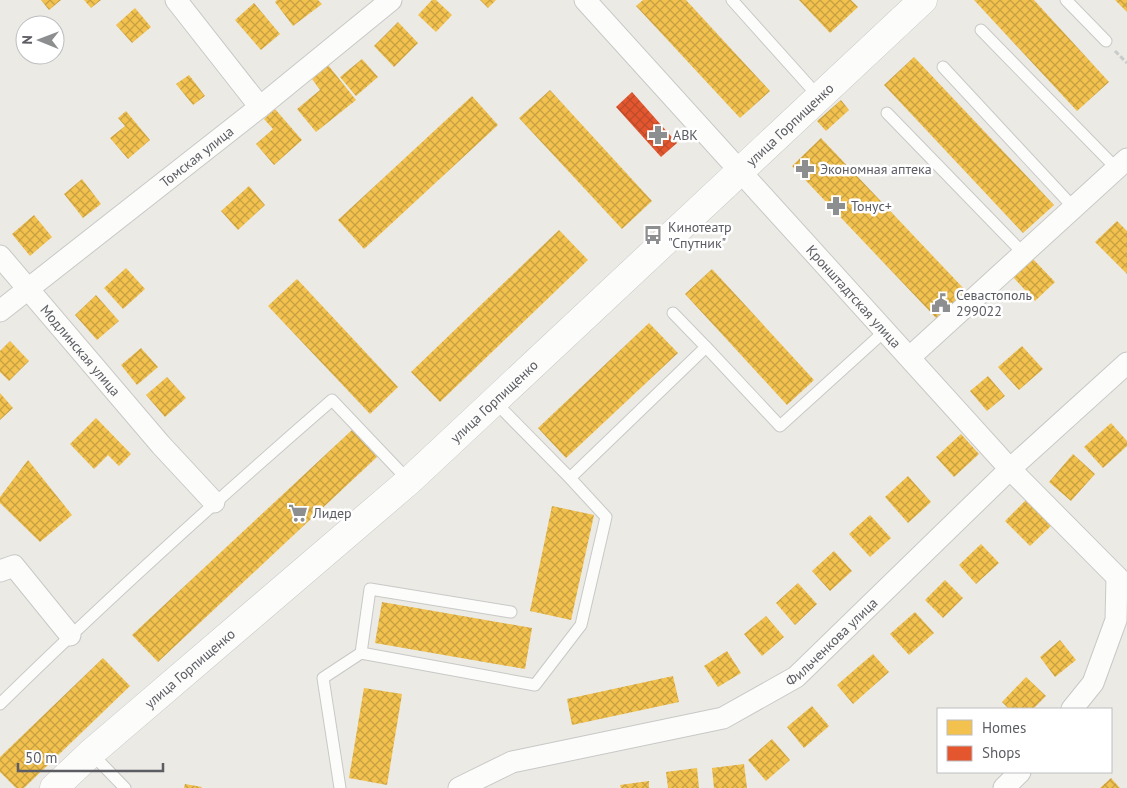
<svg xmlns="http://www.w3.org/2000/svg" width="1127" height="788" viewBox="0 0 1127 788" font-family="'PT Sans',sans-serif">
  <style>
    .homes { fill: url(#homes-cross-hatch) }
    .shops { fill: url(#shops-cross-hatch) }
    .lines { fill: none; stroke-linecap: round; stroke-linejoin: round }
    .service-casing { stroke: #c8c8c7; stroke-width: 13 }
    .minor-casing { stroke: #c8c8c7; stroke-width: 23 }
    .secondary-casing { stroke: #c8c8c7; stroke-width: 29 }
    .path { stroke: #c7cbca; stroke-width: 3; stroke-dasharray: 5 2.5; stroke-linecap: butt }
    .service { stroke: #fcfcfb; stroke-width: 11 }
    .minor { stroke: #fcfcfb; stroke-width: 21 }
    .secondary { stroke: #fcfcfb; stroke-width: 28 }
    .labels { text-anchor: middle; stroke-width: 5; stroke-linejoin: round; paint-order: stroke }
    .street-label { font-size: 14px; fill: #5b5d63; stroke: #fff }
    .poi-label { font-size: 14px; fill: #5b5d63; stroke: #fff; text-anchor: start }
  </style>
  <defs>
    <pattern id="homes-cross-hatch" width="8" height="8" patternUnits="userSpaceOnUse" patternTransform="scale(1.25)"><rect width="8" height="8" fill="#f2c14e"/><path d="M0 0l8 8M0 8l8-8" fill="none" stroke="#c7a044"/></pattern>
    <pattern id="shops-cross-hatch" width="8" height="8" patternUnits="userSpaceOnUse" patternTransform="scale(1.25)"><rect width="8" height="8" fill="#e4572e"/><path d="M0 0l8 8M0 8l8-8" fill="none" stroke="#bc4b2b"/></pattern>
  </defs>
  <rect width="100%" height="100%" fill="#ebeae5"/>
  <g class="homes">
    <polygon points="41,0 61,0 49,10"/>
    <polygon points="84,0 101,0 91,8"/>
    <polygon points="277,0 318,0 322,4 293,26 275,2"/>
    <polygon points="432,0 436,0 452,15 436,32 418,15"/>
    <polygon points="480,0 496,0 488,8"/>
    <polygon points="643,0 686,0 770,91 740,118 636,6"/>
    <polygon points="799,0 851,0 858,7 830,33"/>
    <polygon points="974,0 1034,0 1109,82 1077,111"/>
    <polygon points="1115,0 1127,0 1127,12"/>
    <polygon points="254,3 280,34 261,50 235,20"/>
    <polygon points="135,8 151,27 132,43 116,25"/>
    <polygon points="398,22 418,43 394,67 374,46"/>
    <polygon points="914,57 1054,205 1023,233 884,85"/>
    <polygon points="362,59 378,77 356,96 340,77"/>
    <polygon points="328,65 356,100 316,132 297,109 320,90 312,79"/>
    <polygon points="189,75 205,96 193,105 176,84"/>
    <polygon points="550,90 652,201 622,229 519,118"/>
    <polygon points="472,96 498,125 364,249 338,220"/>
    <polygon points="841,100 849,110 826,131 817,121"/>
    <polygon points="275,109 302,140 274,165 256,144 273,129 264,119"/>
    <polygon points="126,111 150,140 128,159 110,138 125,126 118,118"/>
    <polygon points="821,138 966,291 937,319 792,166"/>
    <polygon points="82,179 101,204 83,218 64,194"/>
    <polygon points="249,186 265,205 238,230 221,211"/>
    <polygon points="34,215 52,237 30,256 12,234"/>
    <polygon points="1117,221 1127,231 1127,274 1095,242"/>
    <polygon points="559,230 588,260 440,402 411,372"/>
    <polygon points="1033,259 1055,282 1035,301 1013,277"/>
    <polygon points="126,268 145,289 123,309 104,288"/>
    <polygon points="712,269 814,380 787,405 685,294"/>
    <polygon points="297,279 398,387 370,414 268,306"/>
    <polygon points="96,295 119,321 97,340 75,315"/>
    <polygon points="649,323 678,353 566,458 538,428"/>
    <polygon points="10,341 29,361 9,381 0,372 0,351"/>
    <polygon points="1022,346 1043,369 1019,390 998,367"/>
    <polygon points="141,348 158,367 137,385 121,365"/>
    <polygon points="988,376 1005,396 987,411 970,391"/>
    <polygon points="167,377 186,398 165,417 146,395"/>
    <polygon points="0,393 13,408 0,420"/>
    <polygon points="96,418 131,454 119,466 108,455 94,469 70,444"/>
    <polygon points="1111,423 1127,441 1127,446 1103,468 1084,447"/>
    <polygon points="352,430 377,457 158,662 132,635"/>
    <polygon points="961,434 979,454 954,477 936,457"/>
    <polygon points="1073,454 1095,474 1071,501 1049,482"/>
    <polygon points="28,460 72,515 40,542 0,503 0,497"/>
    <polygon points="908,476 931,502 908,523 885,497"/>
    <polygon points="1027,499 1052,525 1030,546 1005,521"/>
    <polygon points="552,506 594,515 571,620 530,611"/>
    <polygon points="870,515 891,538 870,557 849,534"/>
    <polygon points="981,544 999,563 976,584 959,565"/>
    <polygon points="834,551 852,571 830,591 812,571"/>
    <polygon points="945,580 963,598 943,618 925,600"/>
    <polygon points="798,583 817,604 795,625 776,603"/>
    <polygon points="382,602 532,628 525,669 375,643"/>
    <polygon points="915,612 934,633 909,655 890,634"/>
    <polygon points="766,616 784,637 762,656 744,634"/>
    <polygon points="1060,640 1076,660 1055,677 1040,657"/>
    <polygon points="727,651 741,673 718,687 704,666"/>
    <polygon points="873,654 889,672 853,704 837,685"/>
    <polygon points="103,658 130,686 24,788 16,788 0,772 0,757"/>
    <polygon points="673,676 679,702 572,725 567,699"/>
    <polygon points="1026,677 1046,696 1033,709 1009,709 1002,702"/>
    <polygon points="364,688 402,694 387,785 349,778"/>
    <polygon points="812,706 829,726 804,748 787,727"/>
    <polygon points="772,739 790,760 766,781 748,760"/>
    <polygon points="744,764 747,788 714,788 712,768"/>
    <polygon points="697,768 699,788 668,788 666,772"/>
    <polygon points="1111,778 1120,788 1100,788"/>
    <polygon points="649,781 649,788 621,788 620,785"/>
    <polygon points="185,784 202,787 201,788 184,788"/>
  </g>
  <polygon class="shops" points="632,92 677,143 661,157 616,107"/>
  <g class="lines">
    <g class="service-casing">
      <g id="service">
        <polyline points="732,0 819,97"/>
        <polyline points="1066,0 1106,41"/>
        <polyline points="981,30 1117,169"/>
        <polyline points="943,67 1074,208"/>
        <polyline points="887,113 1023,253"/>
        <polyline points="706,347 780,426 886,330"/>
        <polyline points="494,401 570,478"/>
        <polyline points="361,653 370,589 511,612"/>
        <path d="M0 704C107 599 219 498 332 400L409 481"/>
        <polyline points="91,753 125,788"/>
        <polyline points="340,788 323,678 361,653 535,685 581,625 606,517 570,478 706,347 673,313"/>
      </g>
    </g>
    <g class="minor-casing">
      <g id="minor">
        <polyline points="176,0 260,107"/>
        <path id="s1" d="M585 0 1010 469 1127 587"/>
        <path id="s2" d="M0 256 161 445 214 502"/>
        <path id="s3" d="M0 311 260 107 391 0"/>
        <polyline points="910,357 1127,159"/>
        <polyline points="0,571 14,566 70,635"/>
        <polyline points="1072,709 1093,683 1116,620 1117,577"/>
        <path id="s4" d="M459 788 512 762 723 718 796 677 1010 469 1127 363"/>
        <polyline points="1004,788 1020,772"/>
      </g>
    </g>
    <g class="secondary-casing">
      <g id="secondary">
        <path id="s5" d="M54 788 91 753 409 481 923 0"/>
      </g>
    </g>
    <polyline class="path" points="1115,51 1127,63"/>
    <use href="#service" class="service"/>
    <use href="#minor" class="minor"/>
    <use href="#secondary" class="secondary"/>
  </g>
  <defs>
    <g id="pharmacy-bare" transform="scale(1.5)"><path d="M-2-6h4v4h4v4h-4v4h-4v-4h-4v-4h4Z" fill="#8d8e90" stroke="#fff" stroke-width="2.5" paint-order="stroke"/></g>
    <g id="bus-bare" transform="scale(1.5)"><path d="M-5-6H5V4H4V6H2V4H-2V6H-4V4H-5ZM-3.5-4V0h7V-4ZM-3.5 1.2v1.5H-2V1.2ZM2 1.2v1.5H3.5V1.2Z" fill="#8d8e90" stroke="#fff" stroke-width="2.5" paint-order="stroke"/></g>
    <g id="civic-bare" transform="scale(1.5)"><path d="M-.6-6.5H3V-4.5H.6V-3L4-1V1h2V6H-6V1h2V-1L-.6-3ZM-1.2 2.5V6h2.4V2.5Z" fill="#8d8e90" stroke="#fff" stroke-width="2.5" paint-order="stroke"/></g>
    <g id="supermarket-bare" transform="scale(1.5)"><path d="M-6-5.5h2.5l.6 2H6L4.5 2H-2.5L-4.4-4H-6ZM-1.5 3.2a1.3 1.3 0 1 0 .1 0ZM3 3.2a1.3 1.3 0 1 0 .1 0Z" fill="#8d8e90" stroke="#fff" stroke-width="2.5" paint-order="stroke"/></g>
  </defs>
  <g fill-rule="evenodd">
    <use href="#pharmacy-bare" x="658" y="135"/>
    <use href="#pharmacy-bare" x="805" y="169"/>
    <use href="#pharmacy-bare" x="836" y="206"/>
    <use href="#bus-bare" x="653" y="235"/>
    <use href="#civic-bare" x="941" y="303"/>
    <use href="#supermarket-bare" x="298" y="513"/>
  </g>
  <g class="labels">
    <g class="street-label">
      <text dy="5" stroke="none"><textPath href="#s5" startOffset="991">улица Горпищенко</textPath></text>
      <text dy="5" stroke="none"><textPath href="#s3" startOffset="250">Томская улица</textPath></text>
      <text dy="5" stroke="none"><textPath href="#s1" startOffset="400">Кронштадтская улица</textPath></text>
      <text dy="5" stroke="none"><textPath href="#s2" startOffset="124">Модлинская улица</textPath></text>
      <text dy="5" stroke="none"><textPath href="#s5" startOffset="586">улица Горпищенко</textPath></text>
      <text dy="5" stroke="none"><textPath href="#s4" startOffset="408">Фильченкова улица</textPath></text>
      <text dy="5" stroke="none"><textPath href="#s5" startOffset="181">улица Горпищенко</textPath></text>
    </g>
    <g class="poi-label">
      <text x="673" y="140">АВК</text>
      <text x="820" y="174">Экономная аптека</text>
      <text x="851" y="211">Тонус+</text>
      <text x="668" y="232">Кинотеатр<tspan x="668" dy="16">"Спутник"</tspan></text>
      <text x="956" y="300">Севастополь<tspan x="956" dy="16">299022</tspan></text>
      <text x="313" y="518">Лидер</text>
    </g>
  </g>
  <rect x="937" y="708" width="175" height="65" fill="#ffffff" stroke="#bdbec1"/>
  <rect x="947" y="720" width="25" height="15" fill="#f2c14e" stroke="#bdbec1"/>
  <text x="982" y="733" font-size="15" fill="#5b5d63">Homes</text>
  <rect x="947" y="746" width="25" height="15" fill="#e4572e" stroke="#bdbec1"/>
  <text x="982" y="758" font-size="15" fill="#5b5d63">Shops</text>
  <g transform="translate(40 40) rotate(271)"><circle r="24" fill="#ffffff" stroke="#bdbec1"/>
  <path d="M0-4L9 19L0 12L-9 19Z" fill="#8d8e90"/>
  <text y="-8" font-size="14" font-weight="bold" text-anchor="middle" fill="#5b5d63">N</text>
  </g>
  <path d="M18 763v8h145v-8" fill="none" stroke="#5b5d63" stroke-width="2.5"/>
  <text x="25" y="763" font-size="15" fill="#5b5d63" stroke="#ffffff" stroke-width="4" paint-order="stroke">50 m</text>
</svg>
